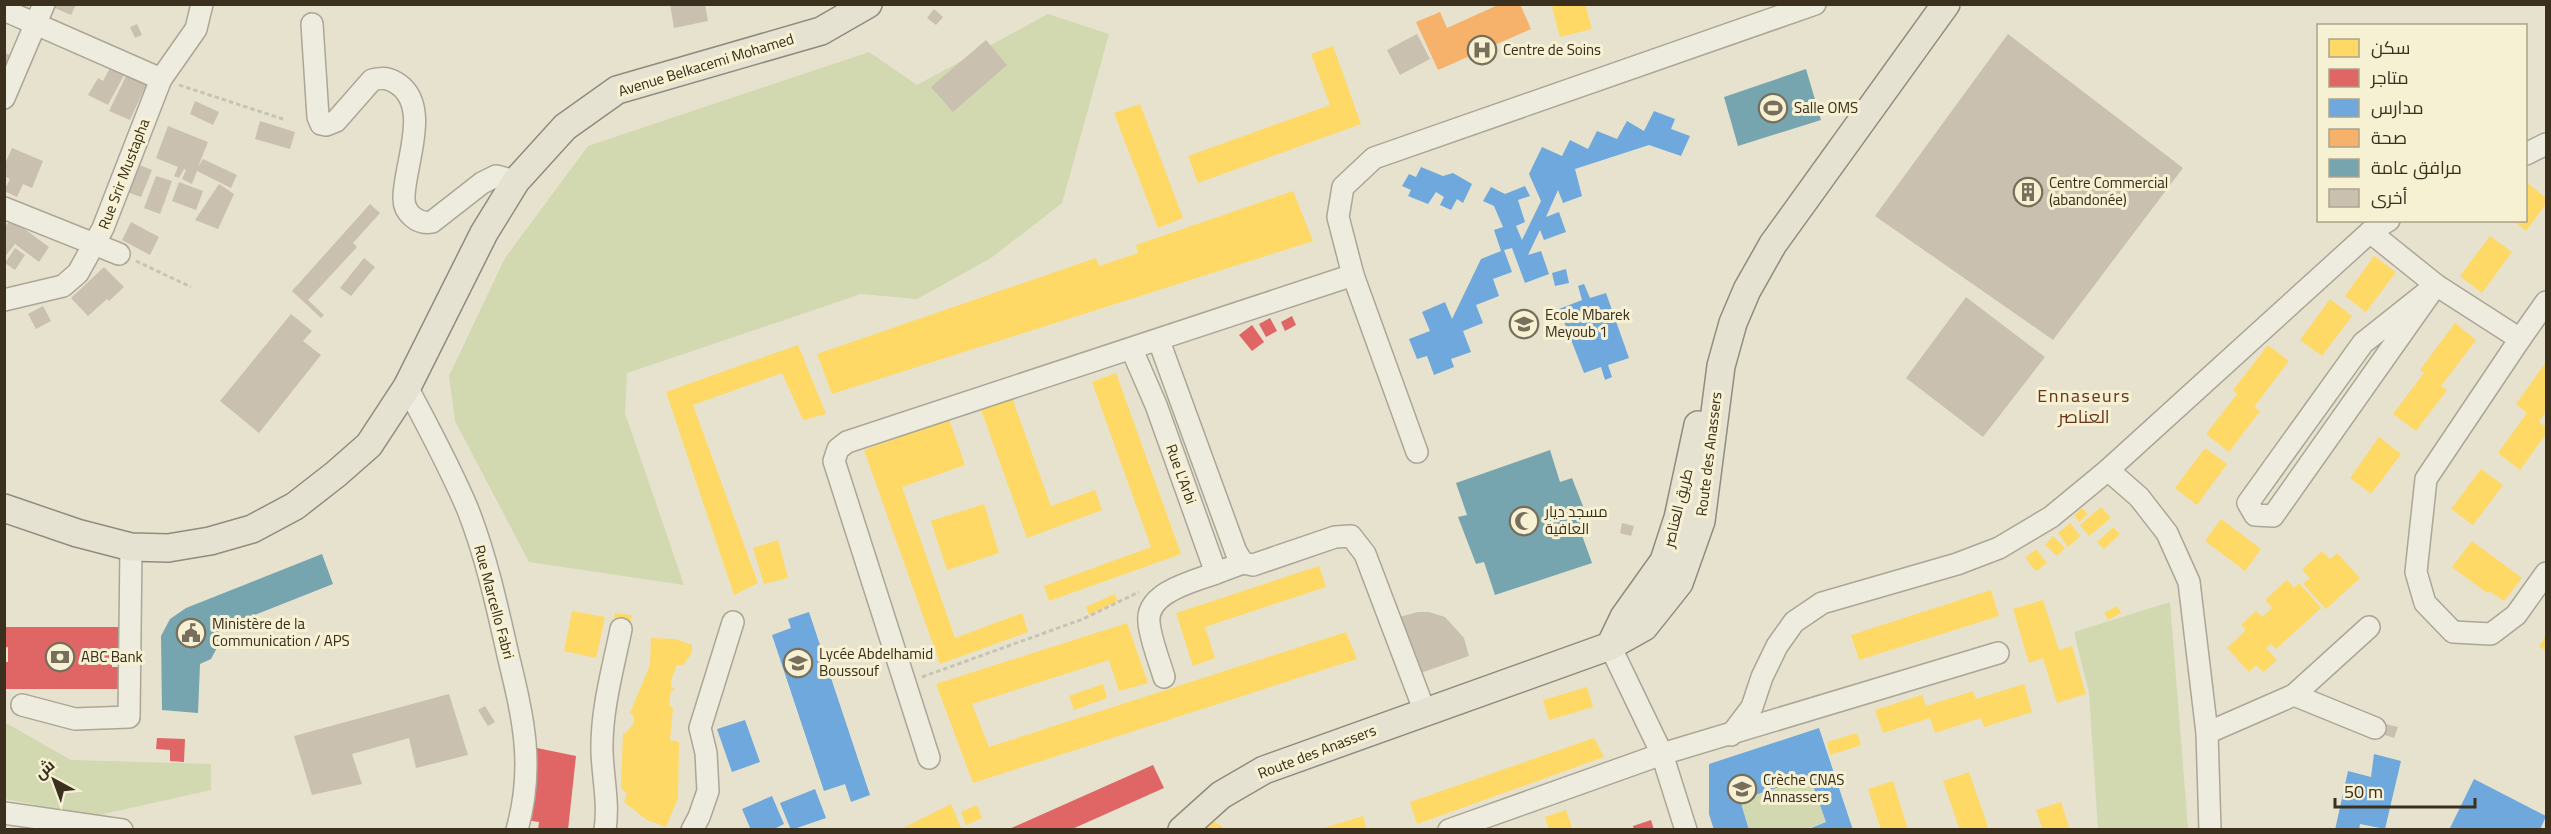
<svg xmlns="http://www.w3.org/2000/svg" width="2551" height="834" viewBox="0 0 2551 834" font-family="Georgia,Cairo,serif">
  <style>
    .green { fill: #d2d8b0 }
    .homes { fill: #ffd966 }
    .shops { fill: #e06666 }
    .schools { fill: #6fa8dc }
    .health { fill: #f6b26b }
    .public { fill: #76a5af }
    .building { fill: #cac0af }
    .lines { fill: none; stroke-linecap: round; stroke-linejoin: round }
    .minor-casing { stroke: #aba696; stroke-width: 24 }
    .major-casing { stroke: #918b7d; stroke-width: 30 }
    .path { stroke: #c7c3b6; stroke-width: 3; stroke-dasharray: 4.5 3; stroke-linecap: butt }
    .minor { stroke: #eeebdf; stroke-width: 21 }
    .major { stroke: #e5e2d1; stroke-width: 27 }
    .labels { text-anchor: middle; stroke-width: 6; stroke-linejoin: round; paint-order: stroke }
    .poi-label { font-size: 15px; fill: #3b2f1e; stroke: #f7f1d4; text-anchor: start }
    .street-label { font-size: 15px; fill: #3b2f1e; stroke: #f7f1d4 }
    .quarter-label { font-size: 18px; letter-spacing: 1.5px; fill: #69351b; stroke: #f7f1d4 }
  </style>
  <rect width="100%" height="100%" fill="#e6e2ce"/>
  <g class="green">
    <polygon points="1048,14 1109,34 1062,203 991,258 917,299 861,294 627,373 625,413 684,585 529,562 455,421 449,376 505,258 588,146 869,52 917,85"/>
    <polygon points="2170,602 2188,829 2098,829 2089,693 2074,632"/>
    <polygon points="4,722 71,760 211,764 211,790 95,816 5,799"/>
    <polygon points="1810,777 1826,822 1805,829 1749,829 1740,800"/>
  </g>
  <g class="homes">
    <polygon points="1561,4 1585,4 1592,29 1560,37 1552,7"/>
    <polygon points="1333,46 1361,124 1198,183 1188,156 1330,105 1311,54"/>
    <polygon points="1140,104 1183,218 1158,228 1114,113"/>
    <polygon points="2526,182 2546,198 2546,204 2526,231 2513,220 2526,220"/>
    <polygon points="1293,191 1313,241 832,394 817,354 1096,258 1099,266 1138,253 1136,245"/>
    <polygon points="2490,236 2512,252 2482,293 2460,276"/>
    <polygon points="2374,256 2396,272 2366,312 2345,296"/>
    <polygon points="2330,299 2352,316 2322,356 2300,340"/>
    <polygon points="2455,323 2476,340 2441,386 2447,390 2416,431 2393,414 2424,373 2420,370"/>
    <polygon points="798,345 826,414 803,420 782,373 693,405 758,583 734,595 666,392"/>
    <polygon points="2268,345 2289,361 2254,407 2260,411 2229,452 2206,434 2237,394 2233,390"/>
    <polygon points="2546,362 2546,411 2539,422 2546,427 2546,434 2520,470 2498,453 2527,413 2516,404"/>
    <polygon points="1116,373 1181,554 1049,601 1044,586 1151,547 1092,382"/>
    <polygon points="1011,395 1051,506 1095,490 1102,510 1027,538 980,407"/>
    <polygon points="949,419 965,465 902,487 955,638 1022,613 1028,632 940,664 864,450"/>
    <polygon points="2379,437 2401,454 2371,494 2350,478"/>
    <polygon points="2205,448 2227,464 2197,505 2175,488"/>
    <polygon points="2481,469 2503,485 2473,525 2451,509"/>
    <polygon points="984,504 999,553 947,570 931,521"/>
    <polygon points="2101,507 2111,518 2089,536 2080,525"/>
    <polygon points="2082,508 2088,514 2079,522 2074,515"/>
    <polygon points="2221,519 2261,549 2245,571 2205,541"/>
    <polygon points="2070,523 2080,536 2068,547 2058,533"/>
    <polygon points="2113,527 2120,534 2104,549 2097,542"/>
    <polygon points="2053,536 2065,548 2057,556 2045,545"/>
    <polygon points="778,540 788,578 764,584 753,548"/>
    <polygon points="2472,541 2522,578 2504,601 2489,591 2487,593 2452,567"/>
    <polygon points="2036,549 2047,563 2036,571 2025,558"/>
    <polygon points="2322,551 2330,559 2337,553 2360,578 2326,609 2303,584 2310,578 2302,570"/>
    <polygon points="1319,566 1326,587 1205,627 1215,658 1193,666 1176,613"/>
    <polygon points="2287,580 2294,588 2299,583 2321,608 2276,649 2271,644 2266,648 2277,660 2263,672 2256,665 2249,672 2227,648 2246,630 2241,625 2256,611 2262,617 2272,608 2265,600"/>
    <polygon points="1991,590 1999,616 1859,660 1851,635"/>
    <polygon points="1114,594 1118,601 1089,615 1086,607"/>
    <polygon points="2043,600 2059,650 2072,646 2086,694 2057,703 2043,658 2029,663 2013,609"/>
    <polygon points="2117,606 2121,613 2108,620 2104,613"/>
    <polygon points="572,611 605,617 596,658 564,651"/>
    <polygon points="615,613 632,615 626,649 610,646"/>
    <polygon points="1127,623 1148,683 1119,691 1109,660 972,704 989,747 1346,632 1357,659 973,783 936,684"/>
    <polygon points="2546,636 2546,651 2539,646"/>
    <polygon points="651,638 676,639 692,645 692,653 683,665 677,665 671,680 671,686 676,690 671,690 669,705 673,708 670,740 679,742 678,798 666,827 647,820 624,802 627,793 621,788 623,733 626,733 634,723 634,716 630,713 650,665"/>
    <polygon points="1103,684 1107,698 1074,710 1069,696"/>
    <polygon points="2024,684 2032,712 1984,727 1981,718 1935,733 1930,718 1883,733 1875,710 1922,695 1926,706 1973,691 1976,699"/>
    <polygon points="1587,687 1593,707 1549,720 1543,700"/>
    <polygon points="1857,733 1861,745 1830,755 1827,742"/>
    <polygon points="1594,738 1604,757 1417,824 1410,802"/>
    <polygon points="1969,772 1989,830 1960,830 1943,781"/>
    <polygon points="1893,781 1908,830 1881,830 1868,789"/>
    <polygon points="2061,802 2070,830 2043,830 2036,810"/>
    <polygon points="951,804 962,830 899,830"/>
    <polygon points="977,805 982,818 966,825 961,812"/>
    <polygon points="1566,810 1573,830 1549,830 1545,817"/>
    <polygon points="1363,816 1367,830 1320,830 1320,829"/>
    <polygon points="1211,820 1223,827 1222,830 1205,830"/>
  </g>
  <g class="shops">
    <polygon points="1292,316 1296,325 1285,331 1281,322"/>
    <polygon points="1270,318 1277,331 1266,337 1259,324"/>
    <polygon points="1252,325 1264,342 1252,351 1239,335"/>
    <polygon points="4,627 128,627 128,652 112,652 112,667 125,667 125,689 4,689 4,662 8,662 8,647 4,648"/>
    <polygon points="157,738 185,739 184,762 170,761 170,750 156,749"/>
    <polygon points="537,748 576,756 568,830 538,830 539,822 525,820 532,789"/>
    <polygon points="1153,765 1164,788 1070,830 1007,830"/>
    <polygon points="1651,820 1654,830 1634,830 1633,826"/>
  </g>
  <g class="schools">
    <polygon points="1654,111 1675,119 1671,129 1690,136 1681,156 1649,145 1575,169 1582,196 1563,203 1558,190 1546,217 1559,212 1566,232 1544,240 1540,230 1528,255 1541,251 1549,274 1525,283 1512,248 1504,250 1512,272 1493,279 1499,296 1476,305 1483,323 1463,331 1471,352 1451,359 1454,367 1434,375 1427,356 1417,359 1409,339 1430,331 1422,312 1445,302 1452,319 1481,259 1501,251 1494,230 1503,227 1494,206 1483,201 1491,187 1505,194 1525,186 1530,196 1518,200 1525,222 1516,226 1522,240 1541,201 1529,174 1542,147 1562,156 1570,140 1588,149 1597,131 1617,139 1627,121 1644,131"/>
    <polygon points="1421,167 1443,176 1453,173 1472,184 1463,203 1457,199 1451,210 1440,205 1444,197 1436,192 1428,204 1408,196 1411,190 1402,186 1409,174 1416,177"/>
    <polygon points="1566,269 1569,283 1555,286 1552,273"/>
    <polygon points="1584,284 1590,298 1606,293 1629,358 1608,365 1612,377 1605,380 1601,367 1584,373 1559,309 1582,300 1578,286"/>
    <polygon points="809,612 870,795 851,802 845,784 824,791 772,635 791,628 788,619"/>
    <polygon points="745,720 760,762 732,772 717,729"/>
    <polygon points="1819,728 1853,830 1806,830 1826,822 1810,777 1740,800 1749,830 1714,830 1709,814 1709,764"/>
    <polygon points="2374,754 2401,761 2385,829 2360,824 2359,830 2335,830 2348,771 2371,777"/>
    <polygon points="2474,779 2546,816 2540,830 2449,830"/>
    <polygon points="815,789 826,818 791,830 780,803"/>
    <polygon points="772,796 784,824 772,830 751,830 742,809"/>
  </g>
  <polygon class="health" points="1500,4 1520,4 1531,29 1438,70 1416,22 1440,12 1447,28"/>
  <g class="public">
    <polygon points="1806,69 1821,120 1738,146 1724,97"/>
    <polygon points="1550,450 1560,482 1572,478 1590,524 1579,527 1592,563 1495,595 1484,562 1476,564 1458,517 1467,515 1456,483"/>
    <polygon points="322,554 333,584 219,629 219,644 211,659 200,664 198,713 162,710 161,636 170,619 186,608"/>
  </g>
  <g class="building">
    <polygon points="670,4 705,4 708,21 674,28"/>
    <polygon points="48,5 76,5 71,15"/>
    <polygon points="934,9 943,17 936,25 927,18"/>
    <polygon points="137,24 142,35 135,38 130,27"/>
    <polygon points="1417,34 1430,59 1400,75 1387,50"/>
    <polygon points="2008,34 2183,168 2053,340 1875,216"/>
    <polygon points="986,40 1007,65 953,112 931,87"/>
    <polygon points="4,52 11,56 4,71"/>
    <polygon points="110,68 124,75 108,105 88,95 98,78 103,81"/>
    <polygon points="128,72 148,81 130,120 109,111"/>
    <polygon points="195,101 219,112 213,125 190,114"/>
    <polygon points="260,121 295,132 290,149 255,139"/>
    <polygon points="168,126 208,142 198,167 203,159 237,175 231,188 197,171 192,184 182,179 186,170 184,169 179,178 174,176 178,167 156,158"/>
    <polygon points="12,148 43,161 32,188 23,184 17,197 4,191 10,179 4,176 4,166"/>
    <polygon points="135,163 152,170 141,197 124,191"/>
    <polygon points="156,176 172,181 160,214 144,208"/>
    <polygon points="179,182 203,191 196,210 172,201"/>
    <polygon points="219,184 234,194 218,229 195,220"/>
    <polygon points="370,204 380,213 353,243 357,247 308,300 324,315 321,318 292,291"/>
    <polygon points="11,219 49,247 39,262 15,244 4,258 4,228"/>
    <polygon points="131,222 159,237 150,255 122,240"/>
    <polygon points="15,248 25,255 15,270 5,263"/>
    <polygon points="364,258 375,267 351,296 340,288"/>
    <polygon points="104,267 124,287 109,301 107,299 88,316 71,298"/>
    <polygon points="1966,297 2045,357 1983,437 1906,378"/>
    <polygon points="43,306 51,321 36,329 28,314"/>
    <polygon points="291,314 312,331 303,341 321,355 259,433 220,401"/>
    <polygon points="1622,523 1634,526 1631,536 1620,533"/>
    <polygon points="1418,612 1429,612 1445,617 1464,638 1469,656 1415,675 1395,618"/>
    <polygon points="449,694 468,755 416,768 409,738 352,754 362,784 312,795 294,736"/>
    <polygon points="485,706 495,722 488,726 478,710"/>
    <polygon points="2385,724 2398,727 2394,738 2382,734"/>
  </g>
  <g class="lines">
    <g class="minor-casing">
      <g id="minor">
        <polyline points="4,10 161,79"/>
        <path d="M312 24 318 117 321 124 326 125 336 121 372 80C383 77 389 78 398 84 432 107 403 168 404 199 404 213 418 225 432 222L482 183 496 176 516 181"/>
        <polyline points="4,98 44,4"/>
        <polyline points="2526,154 2546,144"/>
        <polyline points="4,208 119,254"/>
        <polyline points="2370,232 2436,285 2520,339 2546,302"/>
        <polyline points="1353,275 1417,452"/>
        <polygon points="2436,285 2273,516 2255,515 2248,503 2363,343"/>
        <polyline points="4,300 63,286 78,273 103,228 161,79 196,29 202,4"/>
        <polyline points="2520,339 2426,479 2416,572 2425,603 2453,632 2491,634 2516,615 2546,573"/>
        <polyline points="1159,341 1236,552 1243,563 1253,565 1335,537 1351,536 1365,554 1425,712"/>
        <polyline points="1132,350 1156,405 1216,573 1243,563"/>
        <path d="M407 387C428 427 450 467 468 510 486 556 497 606 508 655 523 717 535 765 517 830"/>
        <polyline points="2108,470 2139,497 2167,533 2189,582 2207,733 2210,830"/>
        <polyline points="1610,646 1662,754 1686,830"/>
        <path d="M1164 677C1159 660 1151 641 1149 623 1145 592 1195 581 1216 573"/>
        <polyline points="2294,695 2375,728"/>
        <polyline points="22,705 75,719 129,717 131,547"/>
        <polyline points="2207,733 2294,695 2369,627"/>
        <polyline points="1731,735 1752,707 1762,677 1777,646 1794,622 1822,603 1957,564 1999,548 2051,517 2108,470 2370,232 2389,220"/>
        <polyline points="929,758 834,461 838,449 847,442 1353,275 1338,217 1343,187 1374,158 1815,4"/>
        <polyline points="4,813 122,830"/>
        <path d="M605 830C609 803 603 779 602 752 601 710 613 669 621 629"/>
        <polyline points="692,830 699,817 708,791 706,753 700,728 733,622"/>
        <polyline points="1449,830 1662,754 1998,653"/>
      </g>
    </g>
    <g class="major-casing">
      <g id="major">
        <polyline points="4,508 77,533 131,547 168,548 210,541 252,529 295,506 336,474 369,445 407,387 484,233 516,181 565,127 617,90 821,31 868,4"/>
        <polyline points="1610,646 1624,617 1664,561 1678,518 1698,425"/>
        <polyline points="1182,830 1221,795 1264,770 1610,646 1644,627 1679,583 1701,521 1721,366 1733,323 1747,290 1773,244 1946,4"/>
      </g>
    </g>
    <g class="path">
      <polyline points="179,85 286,120"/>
      <polyline points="136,261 191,287"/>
      <polyline points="922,677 1083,619 1139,592"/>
    </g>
    <use href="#minor" class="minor"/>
    <use href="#major" class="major"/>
  </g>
  <defs>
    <g id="hospital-ring" transform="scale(1.5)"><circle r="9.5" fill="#f7f1d4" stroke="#776e5c" stroke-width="1.5"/><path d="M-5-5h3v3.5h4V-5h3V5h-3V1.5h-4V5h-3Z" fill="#776e5c"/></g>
    <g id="stadium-ring" transform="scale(1.5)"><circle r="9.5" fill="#f7f1d4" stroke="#776e5c" stroke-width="1.5"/><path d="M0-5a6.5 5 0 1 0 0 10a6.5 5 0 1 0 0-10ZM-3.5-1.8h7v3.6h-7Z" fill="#776e5c"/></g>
    <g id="building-ring" transform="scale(1.5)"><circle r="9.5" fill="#f7f1d4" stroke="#776e5c" stroke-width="1.5"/><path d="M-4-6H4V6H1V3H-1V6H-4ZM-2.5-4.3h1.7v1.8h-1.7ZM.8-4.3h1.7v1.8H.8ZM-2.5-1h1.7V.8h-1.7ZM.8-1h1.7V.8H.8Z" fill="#776e5c"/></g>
    <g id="school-ring" transform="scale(1.5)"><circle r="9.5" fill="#f7f1d4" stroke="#776e5c" stroke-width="1.5"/><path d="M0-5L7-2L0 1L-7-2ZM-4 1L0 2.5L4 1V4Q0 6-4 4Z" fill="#776e5c"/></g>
    <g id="mosque-ring" transform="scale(1.5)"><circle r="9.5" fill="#f7f1d4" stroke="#776e5c" stroke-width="1.5"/><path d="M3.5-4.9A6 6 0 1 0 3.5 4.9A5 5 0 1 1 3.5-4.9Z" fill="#776e5c"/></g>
    <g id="civic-ring" transform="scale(1.5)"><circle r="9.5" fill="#f7f1d4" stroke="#776e5c" stroke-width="1.5"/><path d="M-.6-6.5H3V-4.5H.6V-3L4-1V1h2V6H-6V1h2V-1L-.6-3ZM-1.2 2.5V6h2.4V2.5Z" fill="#776e5c"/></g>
    <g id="bank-ring" transform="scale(1.5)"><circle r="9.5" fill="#f7f1d4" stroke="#776e5c" stroke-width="1.5"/><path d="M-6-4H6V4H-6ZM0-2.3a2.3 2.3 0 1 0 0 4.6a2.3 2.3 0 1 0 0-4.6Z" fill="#776e5c"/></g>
  </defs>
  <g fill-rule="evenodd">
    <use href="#hospital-ring" x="1482" y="50"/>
    <use href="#stadium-ring" x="1773" y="108"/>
    <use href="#building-ring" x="2028" y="192"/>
    <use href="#school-ring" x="1524" y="324"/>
    <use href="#mosque-ring" x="1524" y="521"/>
    <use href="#civic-ring" x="191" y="633"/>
    <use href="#bank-ring" x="60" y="657"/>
    <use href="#school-ring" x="798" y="663"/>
    <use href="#school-ring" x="1742" y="789"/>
  </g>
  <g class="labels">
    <g class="poi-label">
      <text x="1503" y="55">Centre de Soins</text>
      <text x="1794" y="113">Salle OMS</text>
      <text x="2049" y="188">Centre Commercial<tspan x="2049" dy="17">(abandonée)</tspan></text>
      <text x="1545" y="320">Ecole Mbarek<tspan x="1545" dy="17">Meyoub 1</tspan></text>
      <text x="1545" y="517">مسجد ديار<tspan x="1545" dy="17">العافية</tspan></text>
      <text x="212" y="629">Ministère de la<tspan x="212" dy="17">Communication / APS</tspan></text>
      <text x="819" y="659">Lycée Abdelhamid<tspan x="819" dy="17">Boussouf</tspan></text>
      <text x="81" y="662">ABC Bank</text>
      <text x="1763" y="785">Crèche CNAS<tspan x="1763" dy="17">Annassers</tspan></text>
    </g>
    <g class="street-label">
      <text transform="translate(706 65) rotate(-17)" y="5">Avenue Belkacemi Mohamed</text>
      <text transform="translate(124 174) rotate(-69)" y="5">Rue Srir Mustapha</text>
      <text transform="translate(1709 454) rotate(-83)" y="5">Route des Anassers</text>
      <text transform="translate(1181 474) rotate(70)" y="5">Rue L'Arbi</text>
      <text transform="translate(1678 508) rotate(-76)" y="5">طريق العناصر</text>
      <text transform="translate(494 602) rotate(75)" y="5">Rue Marcello Fabri</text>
      <text transform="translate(1317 752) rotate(-21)" y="5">Route des Anassers</text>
    </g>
    <g class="quarter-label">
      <text x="2084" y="402">Ennaseurs<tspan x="2084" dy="21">العناصر</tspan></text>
    </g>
  </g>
  <rect width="2551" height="834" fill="none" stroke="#3b2f1e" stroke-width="12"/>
  <rect x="2317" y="24" width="210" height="198" fill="#f7f1d4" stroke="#aca38b" stroke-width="1.5"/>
  <rect x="2329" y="39" width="30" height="18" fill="#ffd966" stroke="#aca38b" stroke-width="1.5"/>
  <text x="2371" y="54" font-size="18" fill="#3b2f1e">سكن</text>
  <rect x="2329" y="69" width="30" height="18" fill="#e06666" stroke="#aca38b" stroke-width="1.5"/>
  <text x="2371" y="84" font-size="18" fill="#3b2f1e">متاجر</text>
  <rect x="2329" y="99" width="30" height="18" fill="#6fa8dc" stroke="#aca38b" stroke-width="1.5"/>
  <text x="2371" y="114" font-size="18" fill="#3b2f1e">مدارس</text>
  <rect x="2329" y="129" width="30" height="18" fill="#f6b26b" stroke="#aca38b" stroke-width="1.5"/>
  <text x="2371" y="144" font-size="18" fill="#3b2f1e">صحة</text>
  <rect x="2329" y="159" width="30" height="18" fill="#76a5af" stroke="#aca38b" stroke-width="1.5"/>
  <text x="2371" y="174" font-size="18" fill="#3b2f1e">مرافق عامة</text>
  <rect x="2329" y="189" width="30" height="18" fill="#cac0af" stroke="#aca38b" stroke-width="1.5"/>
  <text x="2371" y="204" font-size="18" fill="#3b2f1e">أخرى</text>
  <g transform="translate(54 780) rotate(319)" stroke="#f7f1d4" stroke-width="4.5" paint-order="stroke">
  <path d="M0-4.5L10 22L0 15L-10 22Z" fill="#3b2f1e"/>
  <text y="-9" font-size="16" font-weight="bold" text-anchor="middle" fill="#3b2f1e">ش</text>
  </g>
  <path d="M2335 798v9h140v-9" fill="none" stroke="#3b2f1e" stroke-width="3"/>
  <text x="2344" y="798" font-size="18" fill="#3b2f1e" stroke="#f7f1d4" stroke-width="4.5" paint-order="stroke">50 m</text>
</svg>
